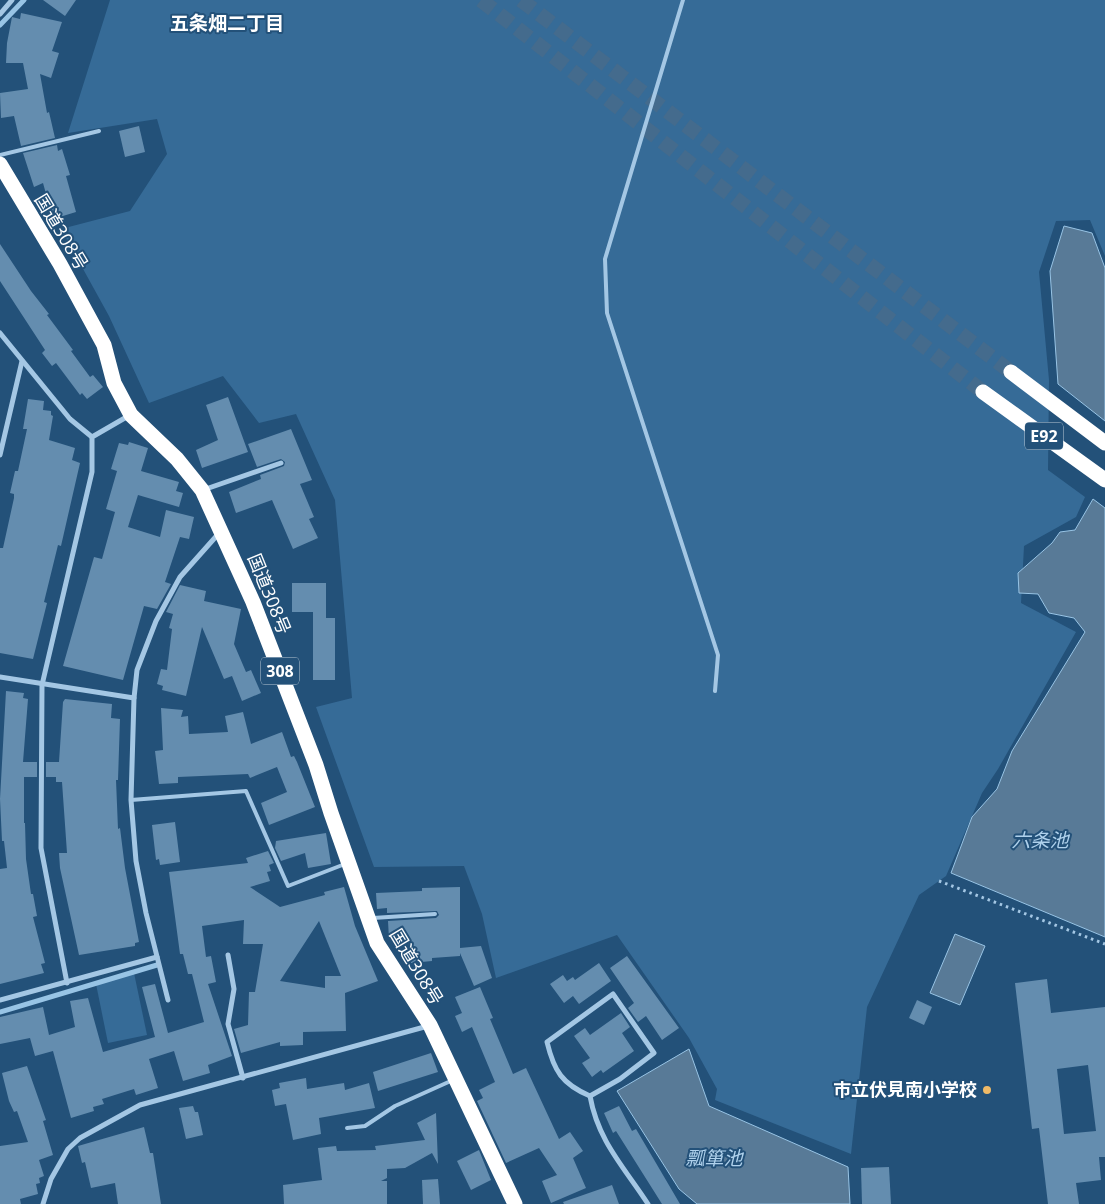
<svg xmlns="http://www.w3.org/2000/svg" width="1105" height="1204" viewBox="0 0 1105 1204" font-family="'Open Sans','Noto Sans JP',sans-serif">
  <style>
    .green { fill: #366b97 }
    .water { fill: #587a97; stroke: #98c4e5 }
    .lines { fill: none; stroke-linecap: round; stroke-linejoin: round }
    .stream { stroke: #98c4e5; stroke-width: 5 }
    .building { fill: #648daf; fill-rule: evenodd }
    .highway-tunnel { stroke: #446b8d; stroke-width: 15; stroke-dasharray: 15 8; stroke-linecap: butt }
    .path { stroke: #a4c7e4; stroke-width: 3; stroke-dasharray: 2.5 4; stroke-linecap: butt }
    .lane { stroke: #a4c7e4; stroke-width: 4 }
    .street { stroke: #a4c7e4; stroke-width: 5 }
    .highway { stroke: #fff; stroke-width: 15 }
    .poi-dot { fill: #efba67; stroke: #235179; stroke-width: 2 }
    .labels { text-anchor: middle; stroke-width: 4; stroke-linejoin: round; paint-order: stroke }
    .shield { fill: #235179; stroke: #bdcbd7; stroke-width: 1 }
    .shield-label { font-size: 16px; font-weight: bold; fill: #fff }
    .street-label { font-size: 18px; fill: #fff; stroke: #235179 }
    .poi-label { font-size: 18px; font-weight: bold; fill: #fff; stroke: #235179; text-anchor: end }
    .neighbourhood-label { font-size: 19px; font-weight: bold; fill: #fff; stroke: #235179 }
    .water-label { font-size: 19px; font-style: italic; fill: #afd1ec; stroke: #235179 }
  </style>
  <rect width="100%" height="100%" fill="#235179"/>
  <g class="green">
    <polygon points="110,0 1105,0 1105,256 1090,220 1056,221 1039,272 1049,380 1048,470 1085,497 1076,517 1024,546 1021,603 1076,632 998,769 982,793 946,876 919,895 867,1007 851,1154 715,1100 717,1089 689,1038 617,935 496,978 482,914 464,866 374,867 316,707 352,698 335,500 296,414 259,423 223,376 149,403 109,316 61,229 130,211 167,154 157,119 68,133"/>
    <polygon points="134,973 147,1035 108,1043 96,984"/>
  </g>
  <g class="water">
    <polygon points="1064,226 1092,233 1105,268 1105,421 1058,384 1050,271"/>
    <polygon points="1093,499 1105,508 1105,937 951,873 972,817 997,789 1012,751 1085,632 1074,618 1049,613 1038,594 1019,593 1018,573 1052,543 1060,532 1075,530"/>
    <polygon points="955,934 985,946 960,1005 930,993"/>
    <polygon points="689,1049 709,1106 848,1167 850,1204 697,1204 679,1189 617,1091"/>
  </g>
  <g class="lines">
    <g class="stream">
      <polyline points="0,25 24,0"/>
      <polyline points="0,1012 157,965"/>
    </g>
  </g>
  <g class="building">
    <polygon points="43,0 76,0 65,16"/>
    <polygon points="21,13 62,22 52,51 59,53 51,78 40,74 47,113 49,112 55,138 21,146 14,116 1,118 0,93 28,89 23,63 6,63 7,43 12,17 20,19"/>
    <polygon points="139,126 145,152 125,157 119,131"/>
    <polygon points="57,145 58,151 62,149 70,175 66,176 76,212 53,219 43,183 34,187 23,153"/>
    <polygon points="0,244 31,291 49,314 47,315 73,350 71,351 90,377 93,375 103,387 87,399 82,393 80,395 56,363 52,366 42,353 45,350 0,281"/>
    <polygon points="228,397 248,452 202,468 196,450 218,440 206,405"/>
    <polygon points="28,399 44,401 43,410 51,411 51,415 53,416 49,440 75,448 72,460 80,463 61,546 58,545 44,602 47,603 33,659 0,653 0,548 3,548 14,498 14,494 10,493 15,471 18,471 27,429 23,429"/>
    <polygon points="291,429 312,480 300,484 314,517 309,519 318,538 293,549 272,500 236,513 229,492 261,479 260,475 284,466 285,462 281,459 257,467 248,444"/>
    <polygon points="129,442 148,448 141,471 179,482 176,491 183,493 179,507 138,495 128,527 160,537 166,510 194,517 189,539 180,537 165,582 171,584 157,609 144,606 123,680 63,666 94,557 102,559 115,512 106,509 117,471 111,469 119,443 128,445"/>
    <polygon points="292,583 326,583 326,618 335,618 335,680 313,680 313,612 292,612"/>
    <polygon points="180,585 206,591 204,601 241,609 234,644 246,672 251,670 261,693 242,701 232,676 224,679 202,627 186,696 162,690 163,686 157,684 161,669 167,670 172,629 169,628 173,614 166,612"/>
    <polygon points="6,691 24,693 23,698 28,699 23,762 37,762 37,777 24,777 24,823 25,823 26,859 31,894 33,894 37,916 33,917 45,963 41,964 44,973 0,984 0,869 7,868 4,841 2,841 0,799"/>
    <polygon points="65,699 112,704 111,718 120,719 118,780 116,780 118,829 120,828 125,868 139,942 135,943 135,946 79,955 60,868 59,853 67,853 62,782 56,782 56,777 46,777 46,762 59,762 63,702"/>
    <polygon points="161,708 183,710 181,717 188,716 189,734 228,732 225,716 243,712 251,744 282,732 291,757 294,756 297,762 315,807 269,825 261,803 287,792 277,767 250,778 248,774 178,777 178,783 159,784 155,751 163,750"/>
    <polygon points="175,822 180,862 160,865 159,859 156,860 152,825"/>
    <polygon points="326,833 331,864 308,868 305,853 281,861 275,848 276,841"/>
    <path d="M268 851 274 863 269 865 271 871 267 872 270 881 250 887 280 907 325 895 324 892 344 887 355 926 378 981 345 993 346 1031 303 1032V1045L280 1046V1042L241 1053 234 1029 248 1025 249 992H255L263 944H243L244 920 202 926 206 957 211 956 216 982 208 984 232 1056 208 1065 210 1073 183 1081 174 1051 149 1059 158 1088 136 1095 134 1089 102 1099 104 1104 93 1107 94 1111 71 1118 53 1051 35 1056 30 1038 0 1044V1017L43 1007 49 1035 75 1027 70 1001 88 998 103 1052 155 1037 142 987 155 984 168 1033 204 1022 192 974H188L183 954H180L169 872 248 863 246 858ZM319 921 341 976H325V988L280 981Z"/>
    <polygon points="460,887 460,948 481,946 492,978 474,986 460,953 460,956 432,958 432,961 411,963 408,937 389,939 388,921 436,918 439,915 437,911 387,913 387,908 377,909 376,893 422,891 422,888"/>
    <polygon points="627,956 679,1028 662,1040 646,1016 638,1022 628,1008 634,1003 610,968"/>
    <polygon points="599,963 611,981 579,1004 573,996 564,1003 550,984 563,975 567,981 573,977 575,980"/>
    <path d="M1047 979 1051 1013 1105 1007V1157H1099L1101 1180 1076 1183 1079 1204H1048L1039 1128 1032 1129 1015 983ZM1088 1065 1096 1131 1064 1134 1057 1069Z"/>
    <polygon points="480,987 493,1018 490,1019 513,1074 526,1068 559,1139 570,1132 583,1151 573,1158 586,1188 551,1203 542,1181 557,1175 539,1148 506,1163 477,1101 483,1098 479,1090 495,1082 472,1027 462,1032 455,1016 462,1013 455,997"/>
    <polygon points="917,1000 932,1007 924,1025 909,1018"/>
    <polygon points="621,1013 630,1027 622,1033 634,1051 603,1073 601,1070 592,1077 582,1063 590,1058 574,1036 585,1028 590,1035"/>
    <polygon points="431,1053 438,1072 378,1091 373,1072"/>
    <polygon points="27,1066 46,1120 43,1121 53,1155 39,1160 44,1176 39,1178 40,1183 36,1184 38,1194 20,1199 21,1204 0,1204 0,1146 28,1142 17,1111 14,1112 9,1101 2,1073"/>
    <polygon points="306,1078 307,1089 344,1083 345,1090 369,1083 375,1108 319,1118 321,1134 293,1140 286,1104 275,1106 272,1090 280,1088 279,1083"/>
    <polygon points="193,1106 195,1112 198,1112 203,1135 186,1139 179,1108"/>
    <polygon points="619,1106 632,1131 636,1129 680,1204 662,1204 616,1131 613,1133 604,1113"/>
    <polygon points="436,1113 438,1164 432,1153 405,1168 387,1169 387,1178 381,1181 387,1181 387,1204 284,1204 283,1185 322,1180 318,1148 336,1146 337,1151 376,1150 375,1146 425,1140 417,1123"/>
    <polygon points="144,1127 150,1153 153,1153 161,1204 118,1204 115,1183 91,1188 85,1162 82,1163 78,1146"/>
    <polygon points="479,1150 491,1180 471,1190 457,1161"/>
    <polygon points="889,1167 891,1204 862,1204 861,1168"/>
    <polygon points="438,1179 440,1204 423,1204 422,1180"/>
    <polygon points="612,1185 619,1204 564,1204 563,1202"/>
  </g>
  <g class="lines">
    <g class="highway-tunnel">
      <polyline points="481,0 983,392"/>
      <polyline points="521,0 1011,372"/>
    </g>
    <polyline class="path" points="939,881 1105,944"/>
    <g class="lane">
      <polyline points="683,0 605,259 607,313 718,655 715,691"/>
      <polyline points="0,155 99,131"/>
      <polyline points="131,800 246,791 288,886 345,864"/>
      <polyline points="373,918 435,914"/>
      <polyline points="347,1128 365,1126 395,1106 453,1080"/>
    </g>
    <g class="street">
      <polyline points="0,14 12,0"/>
      <polyline points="0,333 70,419 92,437"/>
      <polyline points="0,455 22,361"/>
      <polyline points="203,490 281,463"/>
      <polyline points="0,677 134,698"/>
      <polyline points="228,955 234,989 228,1024 243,1078"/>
      <polyline points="67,983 41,848 42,685 92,472 92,437 130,415"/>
      <path d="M613 994 654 1053 620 1079 590 1096C562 1084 554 1071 547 1042Z"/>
      <polyline points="0,1000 157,957"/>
      <polyline points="168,1000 146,913 136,861 131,800 134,698 137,670 156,621 180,577 220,532"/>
      <path d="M590 1096C598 1141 624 1167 648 1204"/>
      <polyline points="43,1204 51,1179 68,1149 80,1138 140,1105 428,1026"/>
    </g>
    <g class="highway">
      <polyline points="0,164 60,264 104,345 114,383 131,415 177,459 202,490 253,602 316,765 331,813 377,943 430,1025 515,1204"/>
      <polyline points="1011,372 1105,443"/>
      <polyline points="983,392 1105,480"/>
    </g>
  </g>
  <circle class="poi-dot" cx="987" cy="1090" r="5"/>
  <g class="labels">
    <g class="shield">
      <rect x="1025" y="422.5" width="38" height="27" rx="4"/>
      <rect x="261" y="657.5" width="38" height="27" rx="4"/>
    </g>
    <g class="shield-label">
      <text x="1044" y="442">E92</text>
      <text x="280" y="677">308</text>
    </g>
    <g class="street-label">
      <text transform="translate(61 232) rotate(59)" y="6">国道308号</text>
      <text transform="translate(269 594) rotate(68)" y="6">国道308号</text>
      <text transform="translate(416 967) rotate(59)" y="6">国道308号</text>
    </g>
    <g class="poi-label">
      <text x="977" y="1096">市立伏見南小学校</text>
    </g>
    <g class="neighbourhood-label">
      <text x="227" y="30">五条畑二丁目</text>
    </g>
    <g class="water-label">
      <text x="1040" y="847">六条池</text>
      <text x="714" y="1165">瓢箪池</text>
    </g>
  </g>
</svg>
